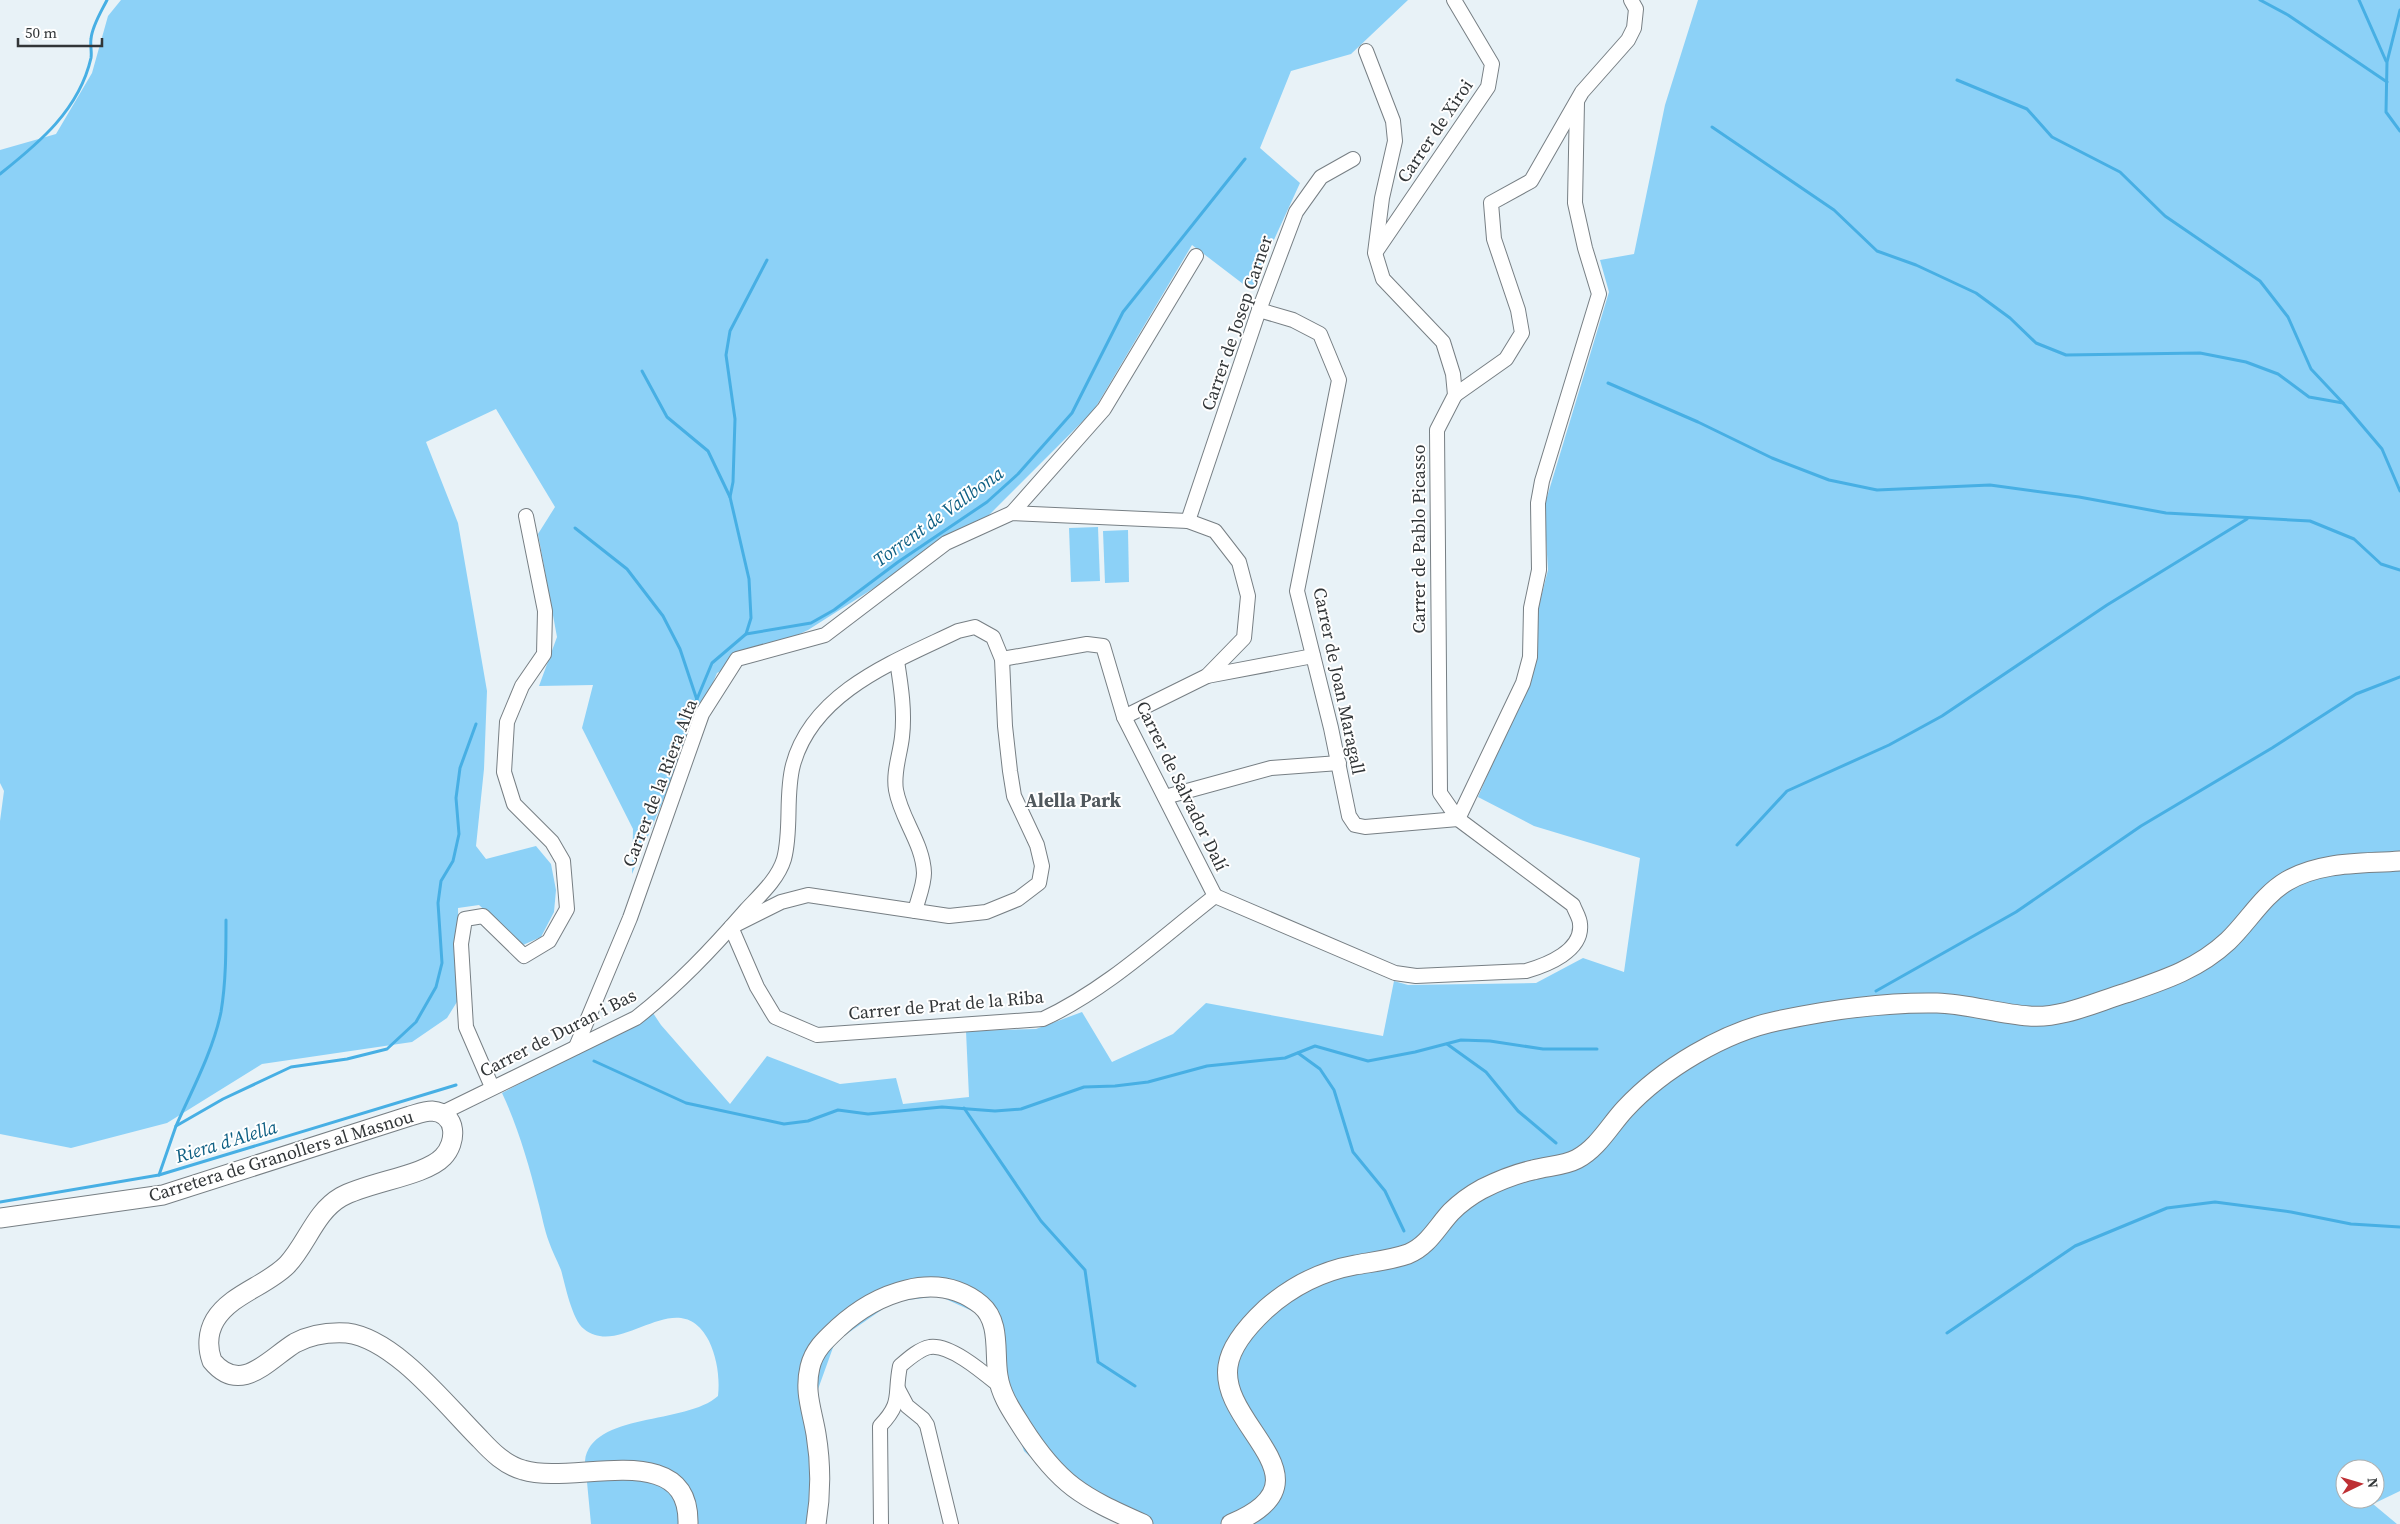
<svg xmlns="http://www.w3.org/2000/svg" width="2400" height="1524" viewBox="0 0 2400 1524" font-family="'Source Serif 4',serif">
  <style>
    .green { fill: #8cd1f7; fill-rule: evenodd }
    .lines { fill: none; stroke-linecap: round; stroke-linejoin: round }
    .stream { stroke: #47afe4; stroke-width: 3 }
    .street-casing { stroke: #777f84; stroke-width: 16 }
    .secondary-casing { stroke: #777f84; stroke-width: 21 }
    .street { stroke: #fff; stroke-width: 14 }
    .secondary { stroke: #fff; stroke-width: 19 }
    .labels { text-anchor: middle; stroke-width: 4; stroke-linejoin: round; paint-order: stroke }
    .street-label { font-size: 18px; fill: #323638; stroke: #fff }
    .water-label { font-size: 19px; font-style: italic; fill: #0e5f83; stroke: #fff }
    .neighbourhood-label { font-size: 19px; font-weight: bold; fill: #50585d; stroke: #fff }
  </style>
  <rect width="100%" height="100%" fill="#e8f2f7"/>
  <g class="green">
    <polygon points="121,0 1408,0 1351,54 1291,71 1260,148 1300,183 1251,290 1192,245 1094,410 989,515 808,630 717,673 632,874 633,829 582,728 593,685 539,686 557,637 538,534 555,507 496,409 426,442 458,523 487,691 484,769 476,846 486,859 536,846 551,864 556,890 554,912 541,937 523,945 479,905 458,908 460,997 447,1018 412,1042 262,1064 167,1123 71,1148 0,1134 0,821 4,791 0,783 0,150 56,134 92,73 108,16"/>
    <path d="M1698 0H2400V1491L2373 1504 2397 1524H1151L1059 1484 1024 1451 986 1340 981 1315 939 1296 893 1302 835 1342 817 1392 820 1524H591L585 1461C591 1412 686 1425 718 1396 720 1378 717 1358 709 1341 678 1281 622 1360 584 1329 572 1320 565 1284 561 1270 557 1260 552 1251 549 1242 544 1229 542 1215 538 1201 529 1165 518 1127 502 1093L653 1013 661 1025 730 1104 767 1056 840 1084 896 1078 903 1104 969 1097 966 1031 1036 1029 1082 1012 1112 1062 1173 1034 1206 1003 1383 1036 1394 981 1408 985 1536 983 1583 958 1624 972 1640 858 1534 826 1478 797 1538 657V609L1548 570 1544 507 1609 292 1600 260 1634 254 1665 105ZM2345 1469H2375V1499H2345Z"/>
    <polygon points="1098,527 1100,581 1071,582 1069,528"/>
    <polygon points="1128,530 1129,582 1105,583 1103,531"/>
  </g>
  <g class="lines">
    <g class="stream">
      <polyline points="2260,0 2288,15 2387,82"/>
      <polyline points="2359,0 2386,61"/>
      <polyline points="2400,10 2387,62 2386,112 2400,131"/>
      <polyline points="1957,80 2027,109 2052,137 2120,172 2165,216 2260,281 2288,317 2311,369 2343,403"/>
      <polyline points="1712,127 1834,210 1877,251 1916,265 1976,293 2010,318 2036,343 2066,355 2200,353 2246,362 2278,374 2309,397 2343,403 2382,449 2400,491"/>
      <path d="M0 174C39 143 79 110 91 58 92 52 90 45 91 39 92 26 101 12 107 0"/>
      <polyline points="642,371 667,417 708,451 730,497"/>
      <polyline points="1608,383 1698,422 1772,458 1829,480 1877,490 1990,485 2079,497 2166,513 2310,521 2354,539 2381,564 2400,570"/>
      <polyline points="575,528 627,569 663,616 680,649 697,700"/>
      <polyline points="746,634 751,618 749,579 730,497 733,482 735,419 726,355 730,331 767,260"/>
      <polyline points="692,711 712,663 746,634 811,623 834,610 898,562 987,502 1018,474 1072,413 1123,312 1245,159"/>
      <polyline points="1737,845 1787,791 1889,745 1942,716 2107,605 2247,519"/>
      <polyline points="1876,991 2016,912 2141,826 2272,748 2356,694 2400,677"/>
      <polyline points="1447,1044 1486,1072 1518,1111 1556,1143"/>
      <polyline points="1298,1053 1320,1069 1334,1090 1353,1152 1385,1191 1404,1231"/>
      <polyline points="594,1061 686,1103 784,1124 808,1121 838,1110 868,1114 942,1107 995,1111 1021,1109 1084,1087 1115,1086 1148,1082 1207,1066 1285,1058 1315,1046 1368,1061 1415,1052 1461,1040 1490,1041 1543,1049 1597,1049"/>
      <polyline points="964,1108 1041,1221 1085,1270 1098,1362 1135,1386"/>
      <path d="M176 1126C192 1090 213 1051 221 1012 226 982 226 951 226 920"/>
      <polyline points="159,1175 176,1126 223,1099 291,1067 347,1059 387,1049 416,1022 436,987 442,963 438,903 441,881 453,861 459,834 456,798 460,768 476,724"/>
      <polyline points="0,1202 159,1175 456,1085"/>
      <polyline points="1947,1333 2075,1246 2167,1208 2215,1202 2291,1212 2351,1224 2400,1227"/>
    </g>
    <g class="street-casing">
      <g id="street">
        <polyline points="1377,250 1488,87 1492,64 1454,0"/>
        <polyline points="1259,310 1293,320 1320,334 1339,380 1297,591 1331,728 1349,816 1355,825 1365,827 1458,819"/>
        <polyline points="1455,395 1506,359 1522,333 1518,310 1494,239 1491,203 1531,181 1582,92 1628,40 1634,28 1636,9 1631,0"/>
        <polyline points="1012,513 1104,409 1196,256"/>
        <polyline points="1188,521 1259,310 1296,212 1321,177 1353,159"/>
        <polyline points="1002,659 1087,644 1103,646 1124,717 1215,896"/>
        <path d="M897 661C901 686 905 712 902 737 900 755 893 772 896 790 901 819 923 843 924 873 924 885 918 899 915 911"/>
        <polyline points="1207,676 1313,656"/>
        <polyline points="1165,797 1271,768 1339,763"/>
        <polyline points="1458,819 1523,683 1530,657 1531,608 1539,570 1538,503 1542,481 1599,294 1585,248 1575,203 1577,102"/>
        <path d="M1215 896 1395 973 1416 976 1526 971C1547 965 1583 951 1580 924 1580 918 1575 911 1573 905L1458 819 1440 793 1437 430 1455 395 1453 374 1443 342 1383 279 1375 253 1382 198 1395 141 1393 121 1366 51"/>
        <path d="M731 927 757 987 775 1017 817 1035 1043 1019C1106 990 1161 938 1215 896"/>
        <polyline points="576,1047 630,918 702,714 737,659 825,635 946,543 1012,513 1188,521 1215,531 1239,562 1248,596 1244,638 1207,676 1124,717"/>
        <polyline points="492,1087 466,1027 461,944 465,919 483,916 524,956 549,941 567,909 563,861 552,842 514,804 504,772 507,722 522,686 544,654 545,611 526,516"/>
        <path d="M440 1114 636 1018C678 985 711 950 746 910 760 895 778 879 784 859 792 829 785 795 793 765 813 691 896 661 958 631L975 627 993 637 1002 659 1005 726 1010 771 1014 796 1037 845 1042 866 1039 883 1018 899 986 912 949 916 808 895 781 902 731 927"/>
        <polyline points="898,1389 907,1406 923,1419 927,1425 951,1524"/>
        <path d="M881 1524 880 1426C903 1402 894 1396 900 1366 908 1359 919 1349 930 1347 951 1344 985 1374 1001 1387"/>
      </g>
    </g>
    <g class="secondary-casing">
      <g id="secondary">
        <path d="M0 1218 163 1195 410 1116C417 1114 425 1111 432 1111 458 1113 457 1143 443 1157 425 1176 368 1182 341 1197 315 1212 307 1244 287 1265 266 1286 231 1294 215 1320 208 1332 207 1347 212 1361 241 1396 269 1359 295 1343 310 1335 330 1332 347 1333 395 1339 446 1405 480 1439 492 1452 505 1465 523 1470 574 1486 690 1437 688 1524"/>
        <path d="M816 1524C821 1494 821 1464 816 1434 812 1410 804 1392 810 1367 814 1350 825 1340 838 1328 875 1294 936 1268 981 1305 1001 1322 994 1353 998 1376 1001 1396 1012 1411 1022 1427 1059 1485 1082 1497 1143 1524"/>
        <path d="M1231 1524C1337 1480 1219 1427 1228 1366 1231 1344 1251 1323 1266 1309 1291 1287 1322 1271 1355 1265 1372 1262 1391 1260 1408 1254 1428 1246 1437 1227 1451 1212 1460 1203 1471 1195 1482 1189 1498 1181 1515 1174 1533 1170 1547 1166 1564 1166 1577 1159 1598 1148 1610 1125 1625 1109 1662 1069 1724 1032 1777 1021 1828 1010 1885 1002 1937 1003 1969 1004 1998 1014 2029 1016 2061 1019 2096 1002 2126 993 2164 980 2198 969 2228 941 2248 922 2263 895 2287 881 2321 861 2362 864 2400 861"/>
      </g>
    </g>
    <use href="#street" class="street"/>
    <use href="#secondary" class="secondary"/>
  </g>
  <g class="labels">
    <g class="street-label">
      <text transform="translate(1435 131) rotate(-56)" y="6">Carrer de Xiroi</text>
      <text transform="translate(1237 323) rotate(-71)" y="6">Carrer de Josep Carner</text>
      <text transform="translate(1419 539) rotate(-90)" y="6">Carrer de Pablo Picasso</text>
      <text transform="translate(1339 681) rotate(78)" y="6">Carrer de Joan Maragall</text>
      <text transform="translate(660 783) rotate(-69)" y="6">Carrer de la Riera Alta</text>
      <text transform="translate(1182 786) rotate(64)" y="6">Carrer de Salvador Dalí</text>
      <text transform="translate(946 1005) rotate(-5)" y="6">Carrer de Prat de la Riba</text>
      <text transform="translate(558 1033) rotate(-27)" y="6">Carrer de Duran i Bas</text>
      <text transform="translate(281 1156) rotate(-17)" y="6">Carretera de Granollers al Masnou</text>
    </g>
    <g class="water-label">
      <text transform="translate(938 516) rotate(-36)" y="7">Torrent de Vallbona</text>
      <text transform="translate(226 1141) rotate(-17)" y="7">Riera d'Alella</text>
    </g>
    <g class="neighbourhood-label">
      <text x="1073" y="807">Alella Park</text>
    </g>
  </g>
  <g transform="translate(2360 1484) rotate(85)"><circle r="24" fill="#ffffff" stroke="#adafaf"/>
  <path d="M0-4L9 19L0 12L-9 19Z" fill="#be2f34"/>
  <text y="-8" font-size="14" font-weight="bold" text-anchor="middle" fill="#323638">N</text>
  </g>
  <path d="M18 38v8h84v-8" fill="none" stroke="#323638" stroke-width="2.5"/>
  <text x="25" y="38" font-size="15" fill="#323638" stroke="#ffffff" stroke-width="4" paint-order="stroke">50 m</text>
</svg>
